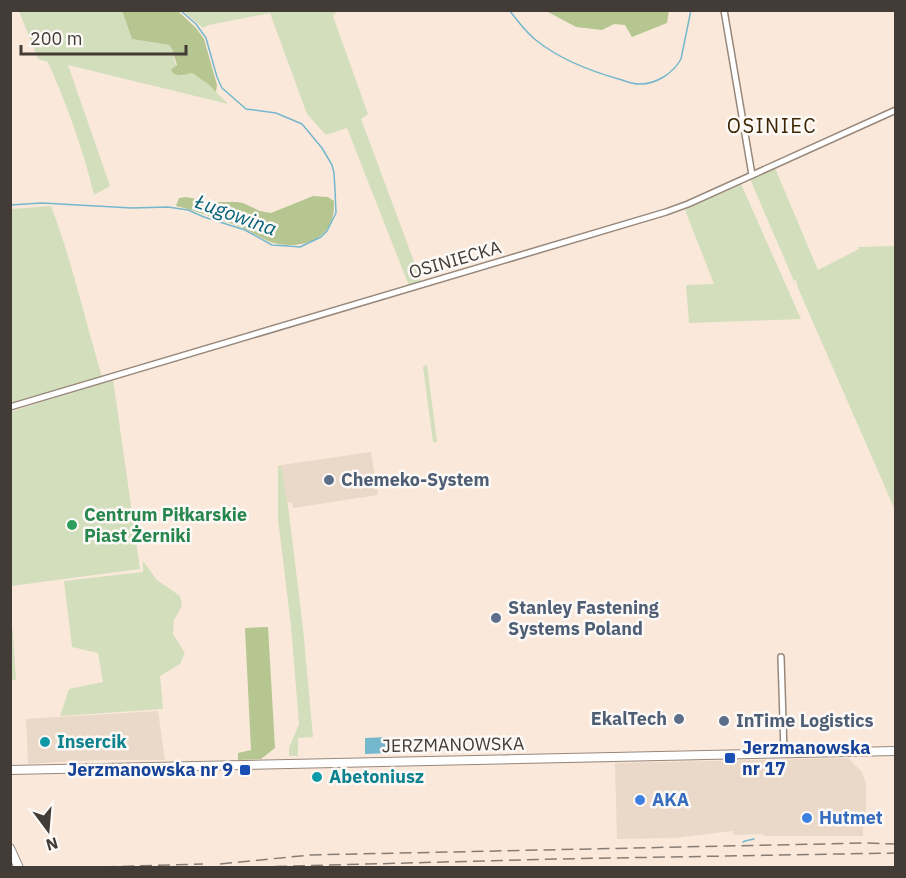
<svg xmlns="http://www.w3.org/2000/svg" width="906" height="878" viewBox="0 0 906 878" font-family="'IBM Plex Sans',sans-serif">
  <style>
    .commercial { fill: #ead8c8 }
    .green { fill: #d3debc }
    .forest { fill: #b5c691 }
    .water { fill: #75b7cd }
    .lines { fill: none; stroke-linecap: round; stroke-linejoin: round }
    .stream { stroke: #75b7cd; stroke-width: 1.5 }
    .street-casing { stroke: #98887b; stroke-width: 8 }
    .secondary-casing { stroke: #98887b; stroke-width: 10 }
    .street { stroke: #fff; stroke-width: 5 }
    .secondary { stroke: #fff; stroke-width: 8 }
    .rail { stroke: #877c74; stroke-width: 1.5; stroke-dasharray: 12 6; stroke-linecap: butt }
    .service-dot { fill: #5c6f8a; stroke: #fdf9f6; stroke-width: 2 }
    .leisure-dot { fill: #2e9e5b; stroke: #fdf9f6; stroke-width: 2 }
    .culture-dot { fill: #0f9aa8; stroke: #fdf9f6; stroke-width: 2 }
    .transit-dot { fill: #1a4fb4; stroke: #fdf9f6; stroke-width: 2 }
    .shop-dot { fill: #3f7fe0; stroke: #fdf9f6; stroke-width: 2 }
    .labels { text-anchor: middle; stroke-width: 5; stroke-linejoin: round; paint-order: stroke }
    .street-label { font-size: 18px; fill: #423b36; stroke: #fdf9f6 }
    .service-label { font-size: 18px; font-weight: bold; fill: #4e5e75; stroke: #fdf9f6; text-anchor: start }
    .leisure-label { font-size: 18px; font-weight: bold; fill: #27864d; stroke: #fdf9f6; text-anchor: start }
    .culture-label { font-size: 18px; font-weight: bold; fill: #0d838f; stroke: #fdf9f6; text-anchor: start }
    .transit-label { font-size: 18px; font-weight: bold; fill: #164399; stroke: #fdf9f6; text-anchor: start }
    .shop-label { font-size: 18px; font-weight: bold; fill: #366cbe; stroke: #fdf9f6; text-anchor: start }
    .neighbourhood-label { font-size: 20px; letter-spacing: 1.5px; fill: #3c2501; stroke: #fdf9f6 }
    .water-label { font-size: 20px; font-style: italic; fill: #026278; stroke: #fdf9f6 }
  </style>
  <rect width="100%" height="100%" fill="#fae9db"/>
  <g class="commercial">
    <polygon points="371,452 378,495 293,508 292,502 286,503 281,465"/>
    <polygon points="158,711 165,760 96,760 28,764 26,719"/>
    <polygon points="848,758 862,772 866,784 866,827 863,827 863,836 764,836 763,834 733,835 733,831 674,838 617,839 615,763"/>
  </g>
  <g class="green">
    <path d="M19 11H122L132 39 169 45 172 49 175 63 181 76 192 73 208 84 228 104 68 65 110 186 94 195C83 149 67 105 48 62L38 59Z"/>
    <polygon points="183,11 337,11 333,16 368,114 361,119 422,283 409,286 347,128 326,135 307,114 270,13 209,25 203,28"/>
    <polygon points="775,168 818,270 859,249 858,247 895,246 895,510 798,288 796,280 794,281 750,179"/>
    <polygon points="741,184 801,319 689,323 686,285 714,284 685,210"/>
    <path d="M51 206C72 261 85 320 102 377L11 403V209Z"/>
    <polygon points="427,365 437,442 433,442 423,367"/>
    <polygon points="113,379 140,569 11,586 10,412"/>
    <polygon points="281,465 289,513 303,628 313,737 298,738 298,756 289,756 289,748 299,724 291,626 278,519 278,466"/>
    <polygon points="143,561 157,580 180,596 182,606 174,620 173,634 185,653 180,664 160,676 163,709 60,716 69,689 103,682 98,653 72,647 64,581 143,572"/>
    <polygon points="10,611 13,634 16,680 11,680"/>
  </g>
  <g class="forest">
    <polygon points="669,10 667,23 632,37 625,25 614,24 602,30 576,27 546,11"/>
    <path d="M122 11H178L196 28 204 39 217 85 216 92 208 84 192 73C184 75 176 78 171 70L177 65 172 49 169 45 132 39Z"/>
    <path d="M313 196 328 197 334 201C334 209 334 217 330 224 320 246 288 249 268 241 258 237 249 230 238 226 218 219 197 211 176 206L179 198 186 197 214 202H237L243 203 260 211 271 213Z"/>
    <polygon points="268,627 275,748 261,759 238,760 238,753 251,750 245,628"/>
  </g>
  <polygon class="water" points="389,737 389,753 365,754 365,738"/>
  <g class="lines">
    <g class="stream">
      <path d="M509 10C518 21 526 33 537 41 561 60 593 72 622 80 628 82 633 84 640 84 657 84 673 73 681 59L691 10"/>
      <polyline points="10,205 42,203 132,208 168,207 188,210 204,217 245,230 272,245 288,246 300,247 321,237 327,231 336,213 335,190 334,173 332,165 322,148 302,124 276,113 246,109 222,88 217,77 206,38 196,24 180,10"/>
      <polyline points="743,842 745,841 754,839"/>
    </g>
    <g class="street-casing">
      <g id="street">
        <polyline points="724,10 752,175"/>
        <polyline points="10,407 666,212 688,204 896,110"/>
        <polyline points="781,657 784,753"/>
      </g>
    </g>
    <g class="secondary-casing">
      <g id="secondary">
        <polyline points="10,770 896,751"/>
        <polyline points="10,848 19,868"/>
      </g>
    </g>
    <use href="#street" class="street"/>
    <use href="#secondary" class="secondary"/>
    <g class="rail">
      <polyline points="220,864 310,855 866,843 896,844"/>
      <polyline points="257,867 556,859 896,853"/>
      <polyline points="68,868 203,864"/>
    </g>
  </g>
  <g class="service-dot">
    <circle cx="329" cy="480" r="6"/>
    <circle cx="496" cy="618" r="6"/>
    <circle cx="679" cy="719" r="6"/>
    <circle cx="724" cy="721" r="6"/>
  </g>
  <circle class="leisure-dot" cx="72" cy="525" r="6"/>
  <g class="culture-dot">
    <circle cx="45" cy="742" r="6"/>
    <circle cx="317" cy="777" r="6"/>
  </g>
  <g class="transit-dot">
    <rect x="724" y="752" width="12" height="12" rx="3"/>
    <rect x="239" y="764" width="12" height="12" rx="3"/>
  </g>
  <g class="shop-dot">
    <circle cx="640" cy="800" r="6"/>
    <circle cx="807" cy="818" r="6"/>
  </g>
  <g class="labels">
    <g class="street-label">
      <text transform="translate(455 260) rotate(-16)" y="6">OSINIECKA</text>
      <text transform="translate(453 745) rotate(-1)" y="6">JERZMANOWSKA</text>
    </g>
    <g class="service-label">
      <text x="341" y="486">Chemeko-System</text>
      <text x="508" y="614">Stanley Fastening<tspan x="508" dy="21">Systems Poland</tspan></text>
      <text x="667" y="725" text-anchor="end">EkalTech</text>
      <text x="736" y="727">InTime Logistics</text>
    </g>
    <g class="leisure-label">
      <text x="84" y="521">Centrum Piłkarskie<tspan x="84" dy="21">Piast Żerniki</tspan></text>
    </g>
    <g class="culture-label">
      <text x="57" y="748">Insercik</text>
      <text x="329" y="783">Abetoniusz</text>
    </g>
    <g class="transit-label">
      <text x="742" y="754">Jerzmanowska<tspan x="742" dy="21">nr 17</tspan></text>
      <text x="233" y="776" text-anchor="end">Jerzmanowska nr 9</text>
    </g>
    <g class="shop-label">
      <text x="652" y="806">AKA</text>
      <text x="819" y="824">Hutmet</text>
    </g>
    <g class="neighbourhood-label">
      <text x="772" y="133">OSINIEC</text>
    </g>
    <g class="water-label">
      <text transform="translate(236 215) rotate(20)" y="7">Ługowina</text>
    </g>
  </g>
  <rect width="906" height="878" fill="none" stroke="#423b36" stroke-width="24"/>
  <g transform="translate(48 830) rotate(164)" stroke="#fdf9f6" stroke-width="4.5" paint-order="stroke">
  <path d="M0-4.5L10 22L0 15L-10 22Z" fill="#423b36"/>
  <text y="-9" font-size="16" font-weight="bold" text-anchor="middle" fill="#423b36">N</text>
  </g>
  <path d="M21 45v9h165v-9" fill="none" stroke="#423b36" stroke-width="3"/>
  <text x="30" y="45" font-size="18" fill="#423b36" stroke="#fdf9f6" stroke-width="4.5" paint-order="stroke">200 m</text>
</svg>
